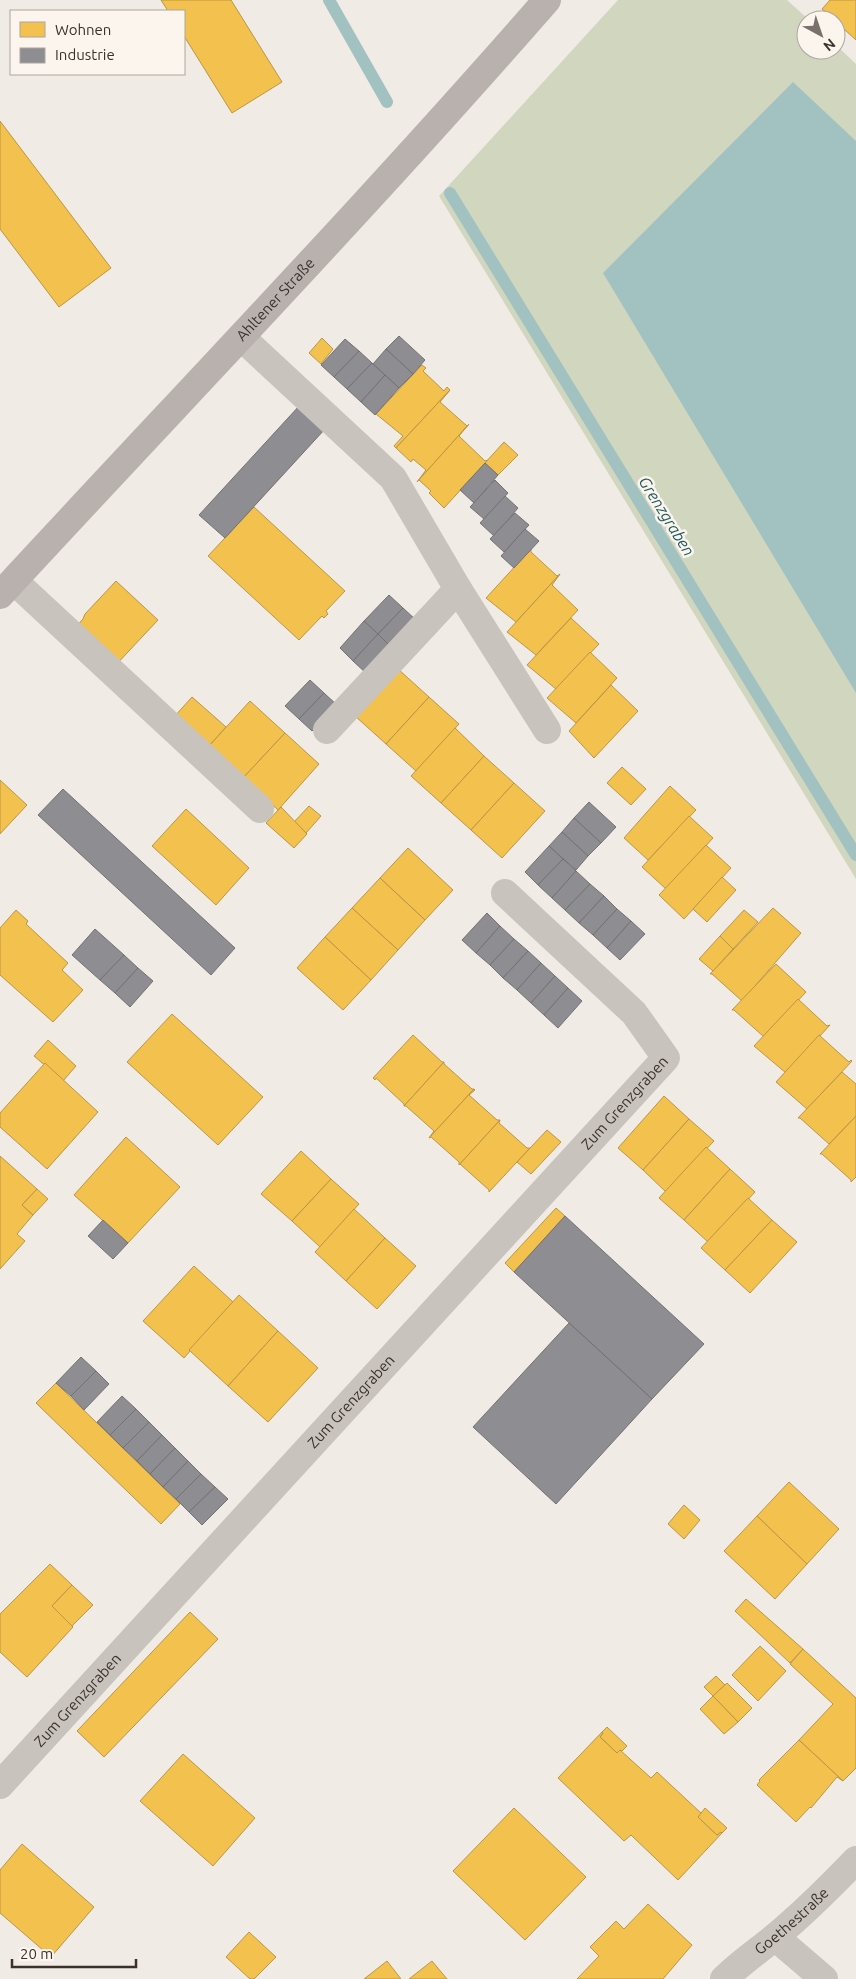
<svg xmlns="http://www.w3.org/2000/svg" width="856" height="1979" viewBox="0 0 856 1979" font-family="Ubuntu,sans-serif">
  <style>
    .green { fill: #d1d6bf }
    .water { fill: #a1c2c1 }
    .homes { fill: #f2c14e; stroke: #bb9644 }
    .industry { fill: #8d8d92; stroke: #747173 }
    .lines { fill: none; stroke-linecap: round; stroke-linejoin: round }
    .stream { stroke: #a1c2c1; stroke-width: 12 }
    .minor { stroke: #c9c3be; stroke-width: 28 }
    .major { stroke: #b8b1ad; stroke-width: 28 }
    .labels { text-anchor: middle; stroke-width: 5; stroke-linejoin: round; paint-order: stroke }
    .street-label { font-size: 15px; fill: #3b302b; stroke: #fbf5ee }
    .water-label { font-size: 16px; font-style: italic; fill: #1f5a5e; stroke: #fbf5ee }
  </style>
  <rect width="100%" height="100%" fill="#f0ebe5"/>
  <polygon class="green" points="618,0 787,0 809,20 806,20 806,50 836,50 836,45 856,64 856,879 439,196"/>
  <polygon class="water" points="793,82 856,141 856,693 603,273"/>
  <g class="homes">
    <polygon points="161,0 231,0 282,82 232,113 184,36 184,11 168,11"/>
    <polygon points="830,0 856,0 856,40 822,9"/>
    <polygon points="0,121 111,268 59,307 0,229"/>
    <polygon points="322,338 333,349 321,364 309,353"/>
    <polygon points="422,365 426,368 423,371 444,391 447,387 450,390 396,448 394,446 403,436 376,414"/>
    <polygon points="450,390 440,402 467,426 469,424 417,482 426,470 413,459 411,462 396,448"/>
    <polygon points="469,424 459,436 485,461 488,460 444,508 429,493 431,491 419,480 417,482"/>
    <polygon points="504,442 518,455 498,475 485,463"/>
    <polygon points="254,507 345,591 326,611 328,614 324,618 322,616 299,640 208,556"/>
    <polygon points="531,549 531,552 557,576 560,574 516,622 486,598"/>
    <polygon points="560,574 552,585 578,610 536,655 507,632"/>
    <polygon points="116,581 158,620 113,668 73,630 83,619 85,614"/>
    <polygon points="571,618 599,644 556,689 527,665"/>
    <polygon points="590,652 617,678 576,723 547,698"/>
    <polygon points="398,669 429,697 386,744 355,716"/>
    <polygon points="611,685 638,711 594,758 569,731"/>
    <polygon points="192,697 226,727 208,747 174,717"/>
    <polygon points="429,697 459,724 416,771 386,744"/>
    <polygon points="250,701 285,733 243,778 209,746"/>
    <polygon points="455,728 484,756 441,803 411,776"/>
    <polygon points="285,733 319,764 278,810 243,778"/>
    <polygon points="484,756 514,783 471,830 441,803"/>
    <polygon points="622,767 646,789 631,805 607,783"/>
    <polygon points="0,780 27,805 0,834"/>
    <polygon points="514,783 545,811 502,858 471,830"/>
    <polygon points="670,786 696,810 648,860 624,838"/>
    <polygon points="309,806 321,816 306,833 294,822"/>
    <polygon points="281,807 307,834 294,848 266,823"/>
    <polygon points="186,809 249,868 216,905 152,846"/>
    <polygon points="689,816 713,838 666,889 642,867"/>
    <polygon points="706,845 731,868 684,919 659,895"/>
    <polygon points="408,848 453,890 425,920 380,878"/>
    <polygon points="722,877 736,890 707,922 693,909"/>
    <polygon points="380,878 425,920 398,950 352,908"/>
    <polygon points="352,908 398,950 371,980 325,937"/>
    <polygon points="773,908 801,933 742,1001 712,974 710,974"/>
    <polygon points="16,910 28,921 26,924 68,963 62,970 83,990 53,1022 0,975 0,928"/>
    <polygon points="744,910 758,922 733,949 720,936"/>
    <polygon points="720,936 733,949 713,971 699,959"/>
    <polygon points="325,937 371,980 343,1010 297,968"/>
    <polygon points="776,964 806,992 764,1037 734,1010 732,1010"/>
    <polygon points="798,999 827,1026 830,1025 786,1073 754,1046"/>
    <polygon points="172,1014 263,1097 218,1145 127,1062"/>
    <polygon points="413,1035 442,1062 444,1062 404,1106 404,1104 376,1078 375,1080 373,1078"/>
    <polygon points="819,1035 849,1062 851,1060 852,1061 807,1109 776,1082"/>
    <polygon points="48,1040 76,1066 63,1081 34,1056"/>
    <polygon points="444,1062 444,1064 472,1089 474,1089 429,1138 434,1131 406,1106 404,1106"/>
    <polygon points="45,1063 98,1112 47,1169 0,1127 0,1113"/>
    <polygon points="842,1072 856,1084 856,1116 829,1144 800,1118 798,1118"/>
    <polygon points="474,1089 475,1090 469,1095 497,1120 500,1120 459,1165 459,1162 431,1137 429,1138"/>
    <polygon points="664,1096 689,1119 643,1170 618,1148"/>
    <polygon points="856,1116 856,1177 851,1182 851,1180 822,1154 820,1154"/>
    <polygon points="689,1119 714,1141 666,1192 643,1170"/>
    <polygon points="500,1120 499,1123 527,1148 530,1148 489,1192 489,1190 460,1164 459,1165"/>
    <polygon points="547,1130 561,1142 531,1174 517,1162"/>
    <polygon points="126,1137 180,1187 128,1243 74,1195"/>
    <polygon points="706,1147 730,1169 684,1220 659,1198"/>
    <polygon points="301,1151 331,1179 292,1221 261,1194"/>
    <polygon points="0,1156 37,1189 22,1205 33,1215 17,1234 25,1241 0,1269"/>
    <polygon points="730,1169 755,1192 708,1242 684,1220"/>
    <polygon points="331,1179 359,1204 320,1247 292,1221"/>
    <polygon points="37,1189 48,1199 33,1215 22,1205"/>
    <polygon points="748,1198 772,1220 725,1270 701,1248"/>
    <polygon points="556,1208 565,1216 514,1272 505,1263"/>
    <polygon points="354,1209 385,1238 346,1281 315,1252"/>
    <polygon points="772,1220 797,1242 750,1293 725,1270"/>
    <polygon points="385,1238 416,1266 377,1309 346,1281"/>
    <polygon points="194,1266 233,1302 184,1358 143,1321"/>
    <polygon points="239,1295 278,1331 228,1386 189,1350"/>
    <polygon points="278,1331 318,1368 268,1422 228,1386"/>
    <polygon points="56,1383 180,1504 161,1524 36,1403"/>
    <polygon points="789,1482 839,1529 807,1564 757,1516"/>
    <polygon points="684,1505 700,1520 684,1539 668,1524"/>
    <polygon points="757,1516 807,1564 775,1599 724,1551"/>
    <polygon points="50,1564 72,1585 52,1606 73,1627 27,1677 0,1652 0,1614"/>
    <polygon points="72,1585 93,1605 72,1626 52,1606"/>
    <polygon points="746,1599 803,1649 790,1663 735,1611"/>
    <polygon points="190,1612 218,1639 104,1757 77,1731"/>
    <polygon points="760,1646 786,1671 758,1701 732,1675"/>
    <polygon points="803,1649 856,1698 856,1768 843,1781 799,1740 833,1704 790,1664"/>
    <polygon points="716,1676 725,1685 713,1696 704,1687"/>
    <polygon points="727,1683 752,1708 738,1722 713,1696"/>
    <polygon points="713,1696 738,1722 724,1734 700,1709"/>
    <polygon points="607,1727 627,1746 622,1751 620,1750 617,1753 600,1737 603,1733 602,1732"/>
    <polygon points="602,1732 603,1733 600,1737 617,1753 620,1750 651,1778 657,1772 702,1814 698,1817 717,1835 721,1832 722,1833 678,1880 631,1835 624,1841 558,1778"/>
    <polygon points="799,1740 843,1781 837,1777 811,1808 810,1807 796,1822 757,1785 760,1781 759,1780"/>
    <polygon points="183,1754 255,1818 213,1866 140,1801"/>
    <polygon points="514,1808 586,1877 525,1940 453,1871"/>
    <polygon points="705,1808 727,1828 722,1833 721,1832 717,1835 698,1817"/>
    <polygon points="22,1844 94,1907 51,1957 0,1913 0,1870"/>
    <polygon points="648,1904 692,1945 663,1979 577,1979 599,1956 590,1947 616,1921 624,1929"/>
    <polygon points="249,1932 276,1957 254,1979 250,1979 226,1957"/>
    <polygon points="387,1961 401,1979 364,1979"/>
    <polygon points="432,1961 447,1979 409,1979"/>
  </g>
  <g class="industry">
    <polygon points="399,336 425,360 413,374 386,349"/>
    <polygon points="345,339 359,351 334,377 321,365"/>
    <polygon points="386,349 413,374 399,388 373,364"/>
    <polygon points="359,351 372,363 347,389 334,377"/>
    <polygon points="372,363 385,375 361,402 347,389"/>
    <polygon points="385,375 399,388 375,415 361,402"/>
    <polygon points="300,405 325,429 225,538 199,515"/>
    <polygon points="485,463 498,475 474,503 460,490"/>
    <polygon points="495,480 508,493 484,519 470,507"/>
    <polygon points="505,496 518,508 494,536 480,523"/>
    <polygon points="515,513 529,525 504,552 490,539"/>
    <polygon points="525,529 539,541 514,568 501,556"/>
    <polygon points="389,595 403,608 378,634 364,621"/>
    <polygon points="403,608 416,620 391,647 378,634"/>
    <polygon points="364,621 378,634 353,661 340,648"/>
    <polygon points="378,634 391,647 367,674 353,661"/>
    <polygon points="310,680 324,693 299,719 285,706"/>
    <polygon points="324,693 337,705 312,731 299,719"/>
    <polygon points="63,789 235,948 211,975 38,815"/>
    <polygon points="589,802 616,827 601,843 574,818"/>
    <polygon points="574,818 601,843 588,856 562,832"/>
    <polygon points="562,832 588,856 576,870 549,846"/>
    <polygon points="549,846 563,859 538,885 525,872"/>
    <polygon points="563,859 576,871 552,898 538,885"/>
    <polygon points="576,871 590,884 565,910 552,898"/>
    <polygon points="590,884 604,896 579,923 565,910"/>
    <polygon points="604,896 617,909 593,935 579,923"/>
    <polygon points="617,909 631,921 607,948 593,935"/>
    <polygon points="487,913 500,926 476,953 462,940"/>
    <polygon points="631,921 645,934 620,960 607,948"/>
    <polygon points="500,926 514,939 490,965 476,953"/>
    <polygon points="95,929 124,955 100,980 72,955"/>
    <polygon points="514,939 528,951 503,978 490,965"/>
    <polygon points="528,951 541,963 517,990 503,978"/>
    <polygon points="124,955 138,968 115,993 100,980"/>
    <polygon points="541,963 555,976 531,1003 517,990"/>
    <polygon points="138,968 153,981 130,1007 115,993"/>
    <polygon points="555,976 568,988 544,1015 531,1003"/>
    <polygon points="568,988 582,1001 558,1028 544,1015"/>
    <polygon points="565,1216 704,1344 652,1399 514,1272"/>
    <polygon points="103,1220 128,1243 113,1259 88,1236"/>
    <polygon points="569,1323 652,1399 556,1504 473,1427"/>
    <polygon points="81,1357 96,1371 71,1396 56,1383"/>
    <polygon points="96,1371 109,1384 84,1410 71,1396"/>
    <polygon points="122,1396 136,1409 110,1435 97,1422"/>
    <polygon points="136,1409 149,1422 123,1448 110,1435"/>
    <polygon points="149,1422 162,1435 137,1461 123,1448"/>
    <polygon points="162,1435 175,1448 150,1474 137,1461"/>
    <polygon points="175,1448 188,1461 163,1487 150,1474"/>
    <polygon points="188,1461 201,1474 176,1499 163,1487"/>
    <polygon points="201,1474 215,1487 189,1512 176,1499"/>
    <polygon points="215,1487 228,1499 202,1525 189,1512"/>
  </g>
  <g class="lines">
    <g class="stream">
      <polyline points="329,0 387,102"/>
      <polyline points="450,193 856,855"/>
    </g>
    <g class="minor">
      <polyline points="242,338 393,478 458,589 547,730"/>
      <polyline points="14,581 260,809"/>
      <polyline points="327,730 458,589"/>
      <path id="s1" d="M0 1785 666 1058 634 1013 505 893"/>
      <polyline points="775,1937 824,1979"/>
      <path id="s2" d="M724 1979C740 1963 758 1951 775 1937 804 1913 830 1887 856 1860"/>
    </g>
    <path class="major" id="s3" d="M0 595C183 397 370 203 547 0"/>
  </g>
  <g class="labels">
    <g class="street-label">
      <text dy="5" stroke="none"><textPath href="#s3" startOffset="404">Ahltener Straße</textPath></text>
      <text dy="5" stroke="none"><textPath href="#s1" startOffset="925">Zum Grenzgraben</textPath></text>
      <text dy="5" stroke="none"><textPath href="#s1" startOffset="520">Zum Grenzgraben</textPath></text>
      <text dy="5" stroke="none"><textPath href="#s1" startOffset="115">Zum Grenzgraben</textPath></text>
      <text dy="5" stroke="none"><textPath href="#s2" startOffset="89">Goethestraße</textPath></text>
    </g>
    <g class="water-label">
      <text transform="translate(667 516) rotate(58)" y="6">Grenzgraben</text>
    </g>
  </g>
  <rect x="10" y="10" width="175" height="65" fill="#fbf5ee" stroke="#aea6a0"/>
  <rect x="20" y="22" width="25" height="15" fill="#f2c14e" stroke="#aea6a0"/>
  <text x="55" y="35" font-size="15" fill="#3b302b">Wohnen</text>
  <rect x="20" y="48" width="25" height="15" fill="#8d8d92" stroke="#aea6a0"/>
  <text x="55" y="60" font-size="15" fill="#3b302b">Industrie</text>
  <g transform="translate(821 35) rotate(140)"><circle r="24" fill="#fbf5ee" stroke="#aea6a0"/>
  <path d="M0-4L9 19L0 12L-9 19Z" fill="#7a716c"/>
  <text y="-8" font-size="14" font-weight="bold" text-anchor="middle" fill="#3b302b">N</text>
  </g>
  <path d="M12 1959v8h124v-8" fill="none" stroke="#3b302b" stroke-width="2.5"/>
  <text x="20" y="1959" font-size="15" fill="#3b302b" stroke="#fbf5ee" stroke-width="4" paint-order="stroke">20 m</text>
</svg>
